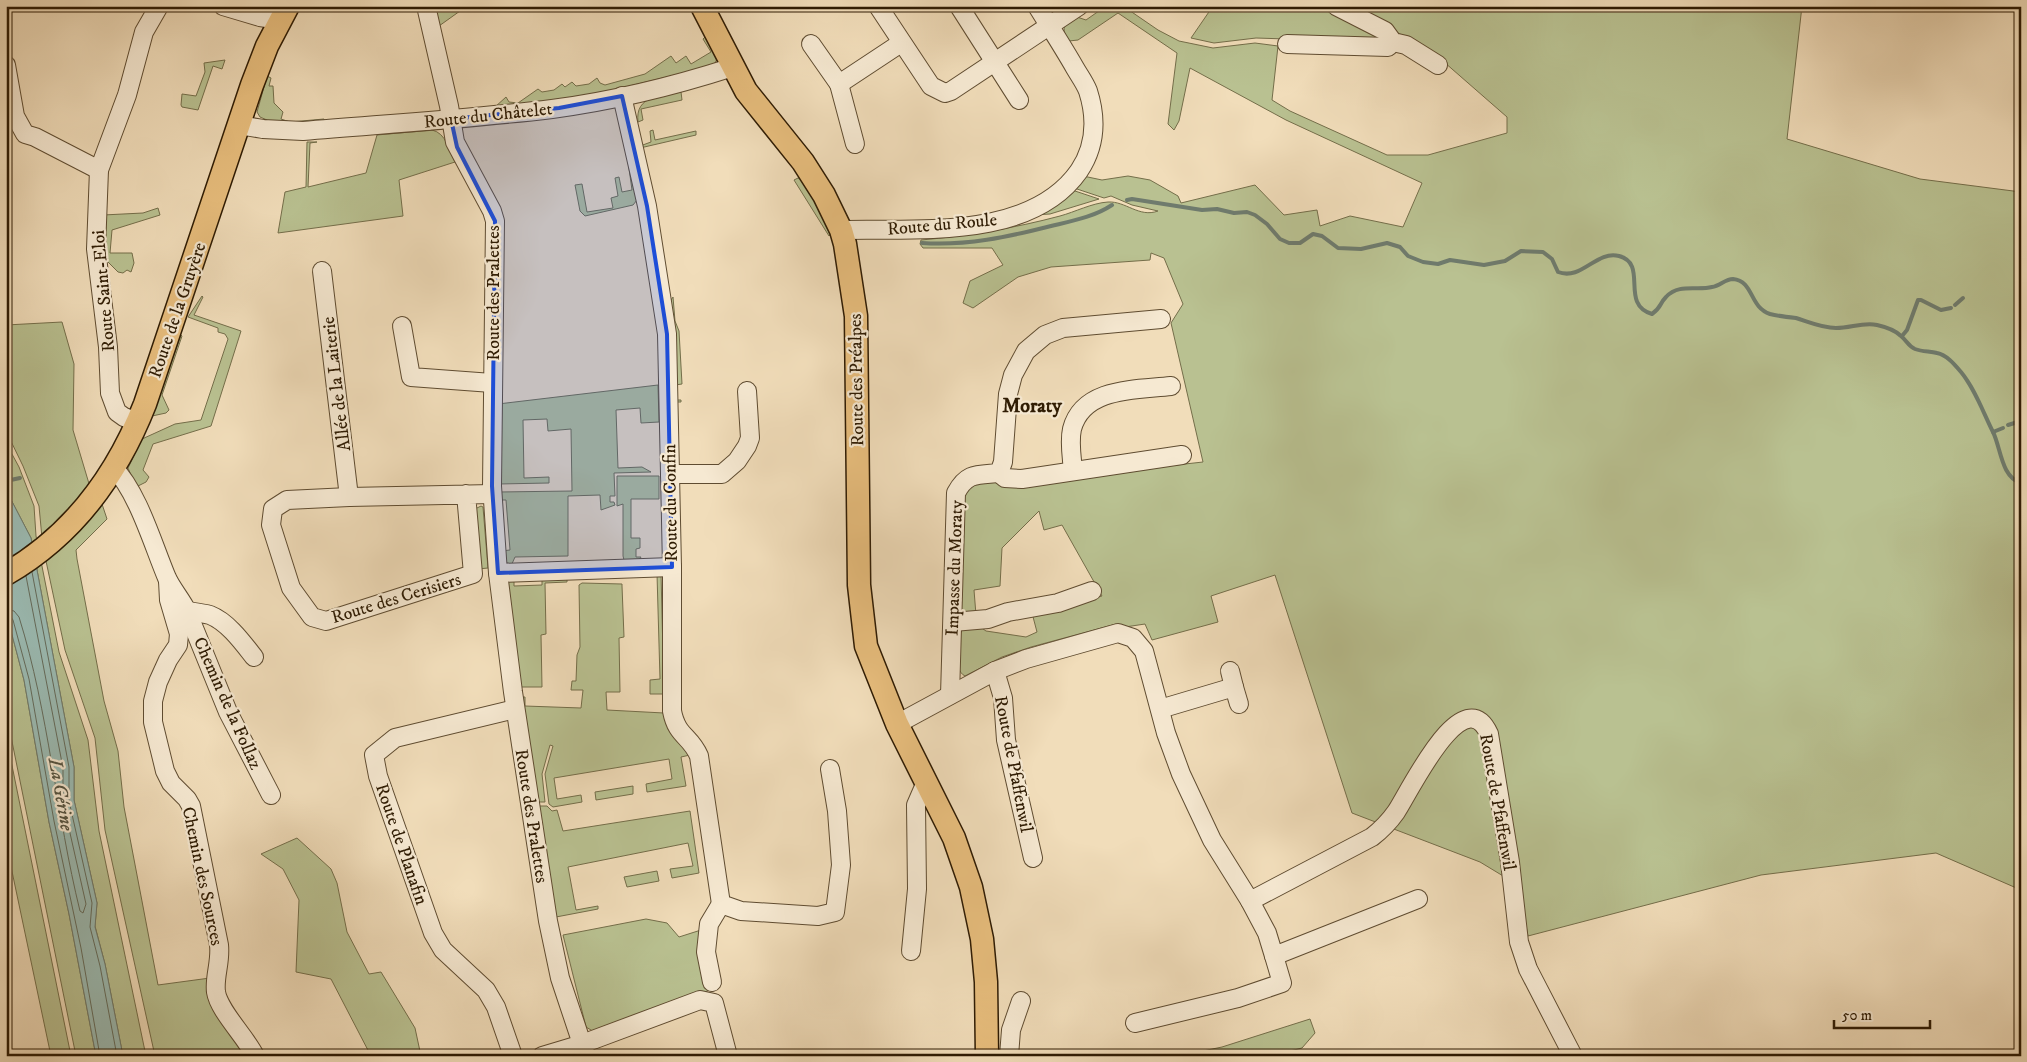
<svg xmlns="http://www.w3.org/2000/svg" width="2027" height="1062" viewBox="0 0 2027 1062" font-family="'IM FELL DW Pica',serif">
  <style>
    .green { fill: #b9c191; stroke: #746e4a }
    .water { fill: #9bbbb3; stroke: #6f7b6d }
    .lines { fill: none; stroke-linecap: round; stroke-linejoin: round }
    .shore { stroke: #646b5b; stroke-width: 1 }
    .stream { stroke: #6f7b6d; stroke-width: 4 }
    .minor-casing { stroke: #5f4c31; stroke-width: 20 }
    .major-casing { stroke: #2e1b03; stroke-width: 25 }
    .minor { stroke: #f6e9d2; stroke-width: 18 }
    .major { stroke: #e8be7d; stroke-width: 22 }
    .marked { fill: #1d4ed8; fill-opacity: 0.2; stroke: #1d4ed8; stroke-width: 4; stroke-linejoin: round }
    .labels { text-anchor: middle; stroke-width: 4.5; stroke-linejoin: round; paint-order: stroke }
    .street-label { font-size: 18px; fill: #2e1b03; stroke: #f6e9d2 }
    .water-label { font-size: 19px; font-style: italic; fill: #545341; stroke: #f6e9d2 }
    .quarter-label { font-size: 20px; font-weight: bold; fill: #2e1b03; stroke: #f6e9d2 }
  </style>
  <rect width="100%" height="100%" fill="#f1ddba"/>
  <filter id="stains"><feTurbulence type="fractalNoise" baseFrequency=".004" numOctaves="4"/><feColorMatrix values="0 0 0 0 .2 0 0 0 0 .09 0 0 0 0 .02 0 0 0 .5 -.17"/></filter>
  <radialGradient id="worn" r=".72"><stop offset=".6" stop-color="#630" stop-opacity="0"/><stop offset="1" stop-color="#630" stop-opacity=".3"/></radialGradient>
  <g class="green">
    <polygon points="434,6 456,6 460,11 439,26"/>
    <path d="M1106 6H1123L1158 30 1179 41 1213 48 1255 43 1278 46 1272 100 1290 111 1387 155H1428L1507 133V117L1444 62 1400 34 1375 22 1380 39 1378 42 1256 38 1214 43 1191 38 1213 6H1802L1787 139 1920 179 2021 192V890L1936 853 1761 875 1528 936 1518 885 1480 862 1352 813 1275 575 1211 596 1218 622 1152 640 1145 624 1125 627 1116 624 1031 647 1002 657 965 676C952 670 957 636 964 626L976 624 986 631 1026 637 1037 632 1032 613 1102 596 1062 525 1044 530 1039 511 1002 548 1000 586 974 590 976 615H958L962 492C972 483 992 479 1005 484L1203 462 1171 323 1183 304 1164 258 1151 253 1150 260 1051 267 1018 277 973 308 963 303 970 281 1003 265 992 248H923L920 244 921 240C968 236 1015 228 1060 216 1075 212 1092 203 1108 202 1126 201 1139 218 1158 211L1132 205 1111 196 1104 198 1074 188 1083 176 1102 180 1128 176 1150 180 1178 196 1181 203 1255 185 1284 215 1317 210 1320 226 1350 216 1403 227 1422 183 1286 120 1190 68 1179 121 1174 130 1168 124 1177 53 1118 13 1078 40 1069 41C1061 31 1063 22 1074 16L1086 20Z"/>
    <polygon points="706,36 717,59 715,63 708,67 592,95 557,101 495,107 506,97 509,102 518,103 538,89 542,92 554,90 562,84 565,87 572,82 576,86 589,84 597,78 600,83 605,85 645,74 671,56 676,63 686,56 691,64 711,52 703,39"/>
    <polygon points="225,60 222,69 213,66 198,110 182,107 181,105 182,94 196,96 205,72 204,63"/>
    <polygon points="267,76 271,78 269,86 273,86 274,103 283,112 281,119 290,122 324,119 325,122 291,124 267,123 267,120 260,117 257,112"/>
    <path d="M681 92 682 100 641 109 643 120 638 122C635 95 660 97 681 92Z"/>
    <path d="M432 130C446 133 449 150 455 162L399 180 403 216 278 233 285 192 306 187 307 142H317L310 143 308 187 366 173 377 135Z"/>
    <polygon points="653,130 655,140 696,131 696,135 640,148 640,146 651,142 650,131"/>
    <polygon points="627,154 637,200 633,205 585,216 580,211 575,185 582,184 587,212 613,208 611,198 618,196 615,178 619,177 622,192 632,190"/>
    <polygon points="798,178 801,179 817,205 830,235 829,236 794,180"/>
    <polygon points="1072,190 1099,199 1050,214 1033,215"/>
    <polygon points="158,208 160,215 112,230 110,253 132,253 134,263 131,272 127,270 123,273 118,272 101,255 103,215 143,213"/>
    <polygon points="202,296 203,297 194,315 241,331 211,426 153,444 143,470 149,477 146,482 136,487 128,468 142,439 175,424 201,420 228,339 225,334 218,332 218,328 188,317"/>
    <polygon points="673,297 675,321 679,331 682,384 675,385 675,397 677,400 681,400 681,402 677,402 674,398 669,303"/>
    <polygon points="62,322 74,364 73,430 90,487 42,538 39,506 23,466 6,431 6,325"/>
    <polygon points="181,335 182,336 162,395 169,410 166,413 152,416"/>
    <path d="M658 385 659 422 641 423 640 408 616 410 618 468 642 467 651 472 614 473 615 496H610V502H614L615 505 601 510 600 495 568 496V556L515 557 511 566C505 562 503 558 501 551L510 550 506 500H496L499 492 572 491 571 429 548 431 547 419 523 420 524 478 549 477V483L499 484 498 404Z"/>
    <polygon points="6,443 19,467 34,506 36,536 59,652 88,740 99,831 146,1056 123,1056 105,964 95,926 97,903 74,800 74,767 31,538 6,490"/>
    <polygon points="617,476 659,476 659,499 631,499 631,538 640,538 640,548 636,549 636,557 641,557 638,562 624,560 623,556 623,504 617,506"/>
    <polygon points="102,504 107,519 76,550 77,559 104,701 118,751 124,807 158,985 210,978 250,1056 155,1056 105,830 95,738 65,650 46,561 77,534"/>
    <polygon points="481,506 483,507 488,568 478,569 475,509"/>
    <polygon points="542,573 567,573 567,582 545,583 546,634 541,635 542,687 521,687 507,581 514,576 514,586 542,585"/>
    <polygon points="657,574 661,574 664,694 650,694 650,680 660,679"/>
    <path d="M582 583 622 584V586L624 637 619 638 620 692H606L607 710 664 713C667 735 682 739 690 755L681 757 686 786 647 792 646 784 672 779 669 759 554 778 557 799 581 795 582 802 553 807 549 804 545 774 553 746 550 745 542 774 545 802H538L522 697H525V706L581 708 583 690H571L572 681H576L577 655 580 647 579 585Z"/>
    <polygon points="6,612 24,680 49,822 69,914 96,1056 76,1056 6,712"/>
    <polygon points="6,736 71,1056 51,1056 6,843"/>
    <polygon points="633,786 633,794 596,800 595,792"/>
    <polygon points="539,806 547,806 552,811 557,810 563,831 690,811 699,873 672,878 670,869 693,866 688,843 568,867 576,910 598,906 598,909 556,917"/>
    <polygon points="297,838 331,869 337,883 347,932 369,974 381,972 415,1028 421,1056 371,1056 331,979 296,972 299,900 283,869 261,854"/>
    <polygon points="657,871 659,881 627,887 624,877"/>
    <polygon points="646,919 667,923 679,937 701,930 710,990 596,1033 586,1027 563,935"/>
    <polygon points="1310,1019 1315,1033 1302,1048 1270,1056 1179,1056 1222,1047"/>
  </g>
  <polygon class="water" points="6,490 31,538 74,767 74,800 97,903 95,927 105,964 123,1056 96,1056 69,914 49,822 24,680 6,612"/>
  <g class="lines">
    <g class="shore">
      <polyline points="32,572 69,767 69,801 92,903 90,927 100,966 117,1056"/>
      <path d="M6 609 14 611 19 617C49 713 56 814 80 911L83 913 86 904 63 802V768L26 576"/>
      <polyline points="6,616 11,617 13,620 29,679 54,821 81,948 100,1056"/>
    </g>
    <g class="stream">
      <path d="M1127 200 1132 199 1202 210 1217 209 1234 213 1247 212 1255 215 1267 224 1280 239 1289 243H1300L1313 234 1322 236 1338 248 1361 249 1387 243 1400 247 1408 256 1423 262 1438 264 1450 260 1484 265 1505 261 1521 251 1543 252 1552 259 1558 272C1582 281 1596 250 1619 256 1649 264 1619 304 1652 314 1662 307 1659 304 1666 297 1679 283 1697 291 1712 287 1720 286 1725 279 1733 279 1754 281 1749 307 1770 314 1778 316 1787 317 1796 318 1809 322 1822 328 1836 328 1851 328 1863 322 1877 325 1886 327 1895 330 1901 336 1907 341 1908 346 1915 349 1923 352 1930 351 1937 353 1947 355 1955 365 1961 372 1975 389 1983 412 1993 432 2001 448 2001 477 2021 483"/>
      <path d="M922 243C966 246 1008 237 1051 226 1072 221 1094 217 1112 205"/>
      <polyline points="1955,305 1963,298"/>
      <polyline points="1902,336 1907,330 1918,300 1921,300 1941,310 1951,308"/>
      <polyline points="2008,425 2021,421"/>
      <polyline points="1993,432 2003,428"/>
      <polyline points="6,481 20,478"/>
    </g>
    <g class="minor-casing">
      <g id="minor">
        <polyline points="223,6 260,17 280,20"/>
        <polyline points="426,6 449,106 455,142 492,211 495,221 492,486 498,573 513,692 548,921 560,978 586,1056"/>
        <polyline points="878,6 931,86 945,93 951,91 1079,6"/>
        <polyline points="959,6 1019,100"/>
        <polyline points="1336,6 1385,31 1393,42 1406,45 1438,65"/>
        <polyline points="811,44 839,84 901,43"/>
        <polyline points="1287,44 1388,47 1393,42"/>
        <polyline points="6,65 15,116 25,134 35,137 99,170"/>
        <polyline points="839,84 855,144"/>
        <path d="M622 96 647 206 667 334 672 567V711C677 737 690 735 699 756L721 904 741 911 773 913 818 916 835 912 841 865 837 811 830 769"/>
        <path d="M239 125 263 129 303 131C386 124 469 119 552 109 613 101 674 86 733 67"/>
        <path d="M841 230C915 228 1030 241 1079 171 1095 147 1097 119 1088 91 1085 83 1079 75 1075 68 1063 47 1050 27 1037 6"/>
        <polyline points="322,271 349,497"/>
        <polyline points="402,326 411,377 492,383"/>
        <polyline points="138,422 124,417 117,412 110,393 108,347 96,249 99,170 127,95 144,32 159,6"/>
        <path d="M113 467C138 492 153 545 167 578 172 589 181 599 187 611L228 712 271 795"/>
        <path d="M1073 471C1072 458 1069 442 1072 429 1083 387 1136 390 1171 386"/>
        <polyline points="999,473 1005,478 1022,479 1182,455"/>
        <polyline points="670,474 722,474 737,461 747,446 750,438 747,391"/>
        <polyline points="466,494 473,574 326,621 312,617 291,588 271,525 273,509 287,500 349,497 492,494"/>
        <polyline points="498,573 672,567"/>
        <path d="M168 581 169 600 179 634 178 645 168 660 158 682 153 701V722L165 771 171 783 187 799 191 806 219 945C221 962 214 977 216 992 219 1011 246 1037 255 1056"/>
        <path d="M187 611C194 612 203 613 210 615 228 622 243 643 254 657"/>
        <polyline points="953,622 988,619 1008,612 1058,603 1092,591"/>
        <polyline points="995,671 1003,698 1006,740 1033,858"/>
        <polyline points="1234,687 1239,704"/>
        <path d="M950 695 956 493C967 472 978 475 999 473L1003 462 1008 394 1013 375 1026 351 1045 335 1063 328 1161 319"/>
        <polyline points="1160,709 1234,687 1230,671"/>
        <path d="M897 724 995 671 1026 659 1118 633 1133 638 1144 651 1166 733 1181 774 1212 840 1250 901 1372 837C1381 830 1389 822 1396 812 1408 795 1463 677 1489 734L1510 862 1519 942 1528 969 1573 1056"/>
        <polyline points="1250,901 1267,933 1274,956 1418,899"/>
        <polyline points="911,951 917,889 916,805 926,782"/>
        <polyline points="712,982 706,952 709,924 721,904"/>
        <polyline points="1135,1023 1238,998 1282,983 1274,956"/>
        <polyline points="513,1056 496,1007 486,990 443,950 433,933 378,776 374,755 395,738 515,709"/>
        <polyline points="542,1056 582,1044 700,1000 714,1003 728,1056"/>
        <polyline points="1009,1056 1011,1030 1021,1001"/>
      </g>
    </g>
    <g class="major-casing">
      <g id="major">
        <polyline points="702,6 746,91 803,162 824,195 841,230 845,244 856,316 859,585 866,646 897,724 954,838 971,887 982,939 986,982 987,1056"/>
        <path d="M6 574C72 536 117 475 145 404L252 85 267 46 288 6"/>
      </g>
    </g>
    <use href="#minor" class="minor"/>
    <use href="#major" class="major"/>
  </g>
  <path class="marked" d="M622 96 647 206 667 334 672 567 498 573 492 486 495 221 457 147 451 119 559 108Z"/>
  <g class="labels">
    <g class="street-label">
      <text transform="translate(488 115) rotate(-6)" y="6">Route du Châtelet</text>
      <text transform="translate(942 224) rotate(-5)" y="6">Route du Roule</text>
      <text transform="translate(103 291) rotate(-95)" y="6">Route Saint-Eloi</text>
      <text transform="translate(493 293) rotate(-90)" y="6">Route des Pralettes</text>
      <text transform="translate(177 310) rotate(-71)" y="6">Route de la Gruyère</text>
      <text transform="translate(856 380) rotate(-91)" y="6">Route des Préalpes</text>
      <text transform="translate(336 384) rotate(-97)" y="6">Allée de la Laiterie</text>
      <text transform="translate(670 503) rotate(-91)" y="6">Route du Confin</text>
      <text transform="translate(954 568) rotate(-88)" y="6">Impasse du Moraty</text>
      <text transform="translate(396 598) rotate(-17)" y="6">Route des Cerisiers</text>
      <text transform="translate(228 703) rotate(66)" y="6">Chemin de la Follaz</text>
      <text transform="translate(1014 764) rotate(79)" y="6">Route de Pfaffenwil</text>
      <text transform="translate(1498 802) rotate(80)" y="6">Route de Pfaffenwil</text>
      <text transform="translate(532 816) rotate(81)" y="6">Route des Pralettes</text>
      <text transform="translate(402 844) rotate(71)" y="6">Route de Planafin</text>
      <text transform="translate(203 876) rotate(78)" y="6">Chemin des Sources</text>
    </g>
    <g class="water-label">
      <text transform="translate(62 794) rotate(80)" y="7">La Gérine</text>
    </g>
    <g class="quarter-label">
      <text x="1032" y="412">Moraty</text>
    </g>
  </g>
  <rect width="2027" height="1062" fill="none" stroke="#f1ddba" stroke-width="25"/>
  <rect x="8" y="8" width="2012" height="1047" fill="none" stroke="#2e1b03" stroke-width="2.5"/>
  <rect x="12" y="12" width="2002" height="1037" fill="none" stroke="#2e1b03"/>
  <path d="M1834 1020v8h96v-8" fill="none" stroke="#2e1b03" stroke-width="2.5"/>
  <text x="1842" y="1020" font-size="15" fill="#2e1b03" stroke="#f6e9d2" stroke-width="4" paint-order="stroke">50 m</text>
  <rect width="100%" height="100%" filter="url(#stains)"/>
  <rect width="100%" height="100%" fill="url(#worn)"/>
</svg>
